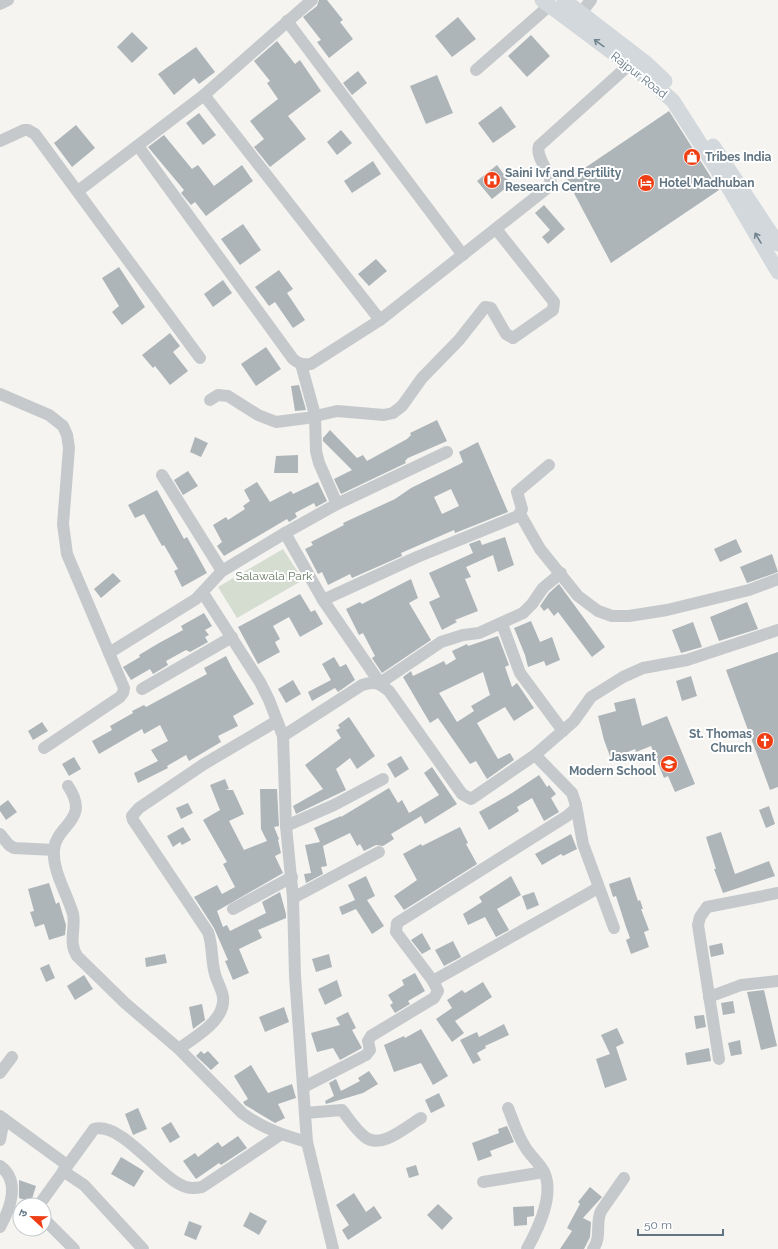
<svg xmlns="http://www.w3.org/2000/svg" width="778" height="1249" viewBox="0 0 778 1249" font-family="Raleway,'Noto Sans Devanagari',sans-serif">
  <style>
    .green { fill: #d5dcd0 }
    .building { fill: #adb5b9; fill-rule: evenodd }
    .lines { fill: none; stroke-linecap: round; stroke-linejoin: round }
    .minor { stroke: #c6c9cc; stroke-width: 12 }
    .major { stroke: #d2d8dc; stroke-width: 15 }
    .oneway { stroke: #728490 }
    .labels { text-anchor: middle; stroke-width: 4; stroke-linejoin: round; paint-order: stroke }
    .street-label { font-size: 12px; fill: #617583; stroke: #fff }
    .poi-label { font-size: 12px; font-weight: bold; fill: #617583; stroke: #fff; text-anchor: start }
    .park-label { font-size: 12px; fill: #667a60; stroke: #fff }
  </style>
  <rect width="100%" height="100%" fill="#f5f4f0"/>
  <polygon class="green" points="283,549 303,580 237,618 218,587"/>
  <g class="building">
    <polygon points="319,0 327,0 343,20 340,22 353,39 329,58 317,42 321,40 303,17 317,6"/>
    <polygon points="458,17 476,39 452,57 435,36"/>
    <polygon points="132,32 148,48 132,63 117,47"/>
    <polygon points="531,35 550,56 527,77 508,56"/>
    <polygon points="277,41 295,64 300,60 321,91 288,116 306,139 270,167 254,147 264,139 250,121 278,99 267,83 270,81 254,61"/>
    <polygon points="196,47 215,72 199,84 194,78 174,95 158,74"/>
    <polygon points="358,71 367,83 352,95 343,83"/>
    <polygon points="437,75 453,113 426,124 410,86"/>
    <polygon points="501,106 516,127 493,143 478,123"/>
    <polygon points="669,111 719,190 611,263 567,180"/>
    <polygon points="199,113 216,135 203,145 186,123"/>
    <polygon points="76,125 95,148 72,167 54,143"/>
    <polygon points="341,130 352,143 337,155 327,142"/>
    <polygon points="164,135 192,169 198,165 214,186 242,165 253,181 206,216 195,202 191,205 181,193 184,190 148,147"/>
    <polygon points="373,161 381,174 352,193 344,181"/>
    <polygon points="497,165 511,184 492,199 477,181"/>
    <polygon points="544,205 565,229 548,244 542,237 550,230 535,213"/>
    <polygon points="243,224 261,250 240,265 221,239"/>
    <polygon points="376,259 387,271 369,286 358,274"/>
    <polygon points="119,267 145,307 122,325 112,312 119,306 102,278"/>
    <polygon points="279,270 293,289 287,293 305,320 293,328 275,302 269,306 255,287"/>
    <polygon points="223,280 232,293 213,307 204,294"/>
    <polygon points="170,333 180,346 173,352 188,371 170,385 155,366 153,368 142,355"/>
    <polygon points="266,347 281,369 256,386 241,364"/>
    <polygon points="299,385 306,410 295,411 291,386"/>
    <polygon points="437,420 447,441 408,458 405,461 406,463 341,494 334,479 352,470 323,441 323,438 330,430 357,458 363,455 367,461 407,439 411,435 410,433"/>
    <polygon points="195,437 208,443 201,457 190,452"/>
    <path d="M478 442 508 512 455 533 454 530 401 553 402 556 352 578 350 574 328 585 322 572 318 574 305 549 313 545 311 542 344 525 343 523 395 499 411 488 460 464 463 462 459 452ZM451 489 459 506 442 514 434 497Z"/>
    <polygon points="298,455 298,473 274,473 276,456"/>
    <polygon points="188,471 198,486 183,495 174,480"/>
    <polygon points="257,482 270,502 291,491 293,494 318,482 327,501 316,507 314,503 295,513 297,517 289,522 287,519 224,556 217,546 222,542 213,525 226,517 228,520 245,509 243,506 250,501 244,490"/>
    <polygon points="157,490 184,539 187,537 207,573 182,587 174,571 178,569 164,545 162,546 144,514 135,518 128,505"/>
    <polygon points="505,537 514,565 498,572 493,555 466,567 471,577 465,579 478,611 455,620 457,622 442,630 429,602 440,597 429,573 473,553 469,544 480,540 482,545"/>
    <polygon points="736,539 742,552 720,562 714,549"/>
    <polygon points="772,554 778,572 747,583 740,567"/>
    <polygon points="113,573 121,581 101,598 94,589"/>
    <polygon points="411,579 418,598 409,603 431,640 382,673 372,658 375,656 363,633 359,635 346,609 360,602 362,604"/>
    <polygon points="559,584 605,647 592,657 558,612 554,616 548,608 544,611 540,606 549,593"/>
    <polygon points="300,594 311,612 315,610 323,624 300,637 289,617 273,626 280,639 275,642 280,652 258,664 238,627"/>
    <polygon points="747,602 758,629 719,641 710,617"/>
    <polygon points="204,613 212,626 205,630 209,635 205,637 208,642 190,652 186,650 166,661 168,665 153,674 150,669 131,680 123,667 140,657 139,655 159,643 183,630 181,626"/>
    <polygon points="531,621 540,642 552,637 560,660 546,666 544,661 528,667 525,655 514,628"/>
    <polygon points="693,622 702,647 681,653 672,630"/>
    <path d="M498 636 509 665 505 667 512 687 517 683 534 708 514 721 505 707 477 723 498 759 510 753 514 760 487 779 476 761 470 764 438 718 430 723 403 677 411 671 413 676 444 661 446 665 456 659 452 651 467 644 468 646ZM483 672 490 695 471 706 474 711 457 722 439 693Z"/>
    <polygon points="778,652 778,787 770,790 726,670"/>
    <polygon points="226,656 232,668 254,704 233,716 238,726 218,736 221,742 189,761 186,755 167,766 168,768 138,783 134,773 158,761 151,750 168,741 160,725 144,734 142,729 99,754 92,741 112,730 110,726 133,713 132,711 144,705 146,707 207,674 204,668"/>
    <polygon points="334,657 340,667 346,664 355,680 338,692 335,688 312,701 308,692 331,680 322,664"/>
    <polygon points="691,676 697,696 682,701 676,681"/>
    <polygon points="293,680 301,694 286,703 278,689"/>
    <polygon points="635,698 642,726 667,716 695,784 675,792 668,776 664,778 651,746 636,752 635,749 611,759 604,740 598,716 616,711 614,703"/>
    <polygon points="349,717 375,756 357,769 350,758 336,769 346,790 296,814 293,806 323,789 305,765 341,738 336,730 340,728 338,725"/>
    <polygon points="42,722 48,731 33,740 28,731"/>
    <polygon points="401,756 409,769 395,778 387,764"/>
    <polygon points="74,757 81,769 69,776 62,764"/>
    <polygon points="432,767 457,804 425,824 421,816 391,834 394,839 383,846 376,845 364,851 360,844 357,846 350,833 323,846 327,866 321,867 323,874 306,883 304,874 311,873 305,845 320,842 314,828 341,816 341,817 389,788 398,803 402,800 409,813 439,795 424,773"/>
    <polygon points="539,775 547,787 549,785 556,794 551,798 559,812 544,821 532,798 517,807 519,811 489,830 479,812 512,793"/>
    <polygon points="225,779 229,789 225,790 233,790 244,814 229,821 244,850 267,841 261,829 260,789 277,789 279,826 274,827 279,839 278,840 281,853 275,856 283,873 217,911 223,927 227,925 230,931 266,913 262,902 280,892 286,914 286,918 258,930 262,938 239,949 249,973 233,980 225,961 228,960 214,928 194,897 217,885 222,894 235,887 223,864 227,862 203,820 220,810 210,785"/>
    <polygon points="8,800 17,812 6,820 0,811 0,806"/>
    <polygon points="188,803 193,813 181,819 176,808"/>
    <polygon points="769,806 775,824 766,828 759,810"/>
    <polygon points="183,827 191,840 182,845 180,842 173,847 167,836"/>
    <polygon points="460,827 468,843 466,844 477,864 404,910 394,896 417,880 403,854 421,844 422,846"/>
    <polygon points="721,832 735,874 769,861 775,876 723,893 714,869 716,869 706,837"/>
    <polygon points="571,834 577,849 563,856 561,854 542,865 535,854"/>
    <polygon points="366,876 375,896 367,900 384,926 372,934 356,909 342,915 339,907 355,900 348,885"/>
    <polygon points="511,876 521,895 497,909 509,930 496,937 485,917 468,925 463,914 482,902 479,897"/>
    <polygon points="630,877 638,901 640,900 643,909 641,909 649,930 644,932 649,947 631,954 626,940 630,938 626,927 616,896 613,897 609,884"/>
    <polygon points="49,883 56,904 59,902 66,925 65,935 49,940 44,924 35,927 30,912 34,911 28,889"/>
    <polygon points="534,892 539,905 527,910 522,896"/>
    <polygon points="422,933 431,949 422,954 411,940"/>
    <polygon points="453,941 461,957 444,966 435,950"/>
    <polygon points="722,943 724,954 711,957 709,946"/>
    <polygon points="165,954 167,963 146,967 145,958"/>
    <polygon points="329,954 332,967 316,972 312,959"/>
    <polygon points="49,964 55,978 46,982 40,968"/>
    <polygon points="415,973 425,991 408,1001 410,1004 395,1013 390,1005 393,1003 388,995 404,985 402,980"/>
    <polygon points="84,975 93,989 75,1000 67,986"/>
    <polygon points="337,980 342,996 325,1005 318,989"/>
    <polygon points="483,982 492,997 455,1021 464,1033 452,1042 436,1019 452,1008 447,1000 462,990 465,993"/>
    <polygon points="764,990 777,1046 761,1050 747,992"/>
    <polygon points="733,1001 735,1013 723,1015 721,1003"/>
    <polygon points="202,1004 205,1020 193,1029 189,1007"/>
    <polygon points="284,1007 289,1022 265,1032 259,1017"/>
    <polygon points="348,1012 356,1028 352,1030 362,1048 340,1060 333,1048 317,1052 311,1033 340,1025 336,1018"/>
    <polygon points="704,1015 706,1027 696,1029 694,1016"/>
    <polygon points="504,1024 509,1035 485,1046 486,1048 477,1053 481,1060 473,1064 460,1040 477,1032 479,1037"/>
    <polygon points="617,1028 624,1043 616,1047 627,1080 605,1088 596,1059 610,1054 601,1035"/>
    <polygon points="421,1029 448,1076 433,1085 421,1063 394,1072 384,1045 404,1036 405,1038"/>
    <polygon points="740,1040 742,1054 731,1056 728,1043"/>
    <polygon points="709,1048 711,1061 687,1065 685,1053"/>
    <polygon points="201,1051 204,1054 208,1051 219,1063 211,1070 196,1056"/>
    <polygon points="251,1065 268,1093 292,1084 296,1098 278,1104 285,1118 275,1123 245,1105 243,1102 248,1099 234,1076"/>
    <polygon points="369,1071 378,1084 363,1093 326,1104 325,1101 334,1096 329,1083 336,1079 341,1091 360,1081 358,1078"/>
    <polygon points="439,1093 445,1106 431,1113 425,1100"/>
    <polygon points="138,1108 147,1129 133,1135 125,1114"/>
    <polygon points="171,1122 180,1137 170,1143 161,1128"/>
    <polygon points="507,1126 514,1142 490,1151 492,1156 478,1161 472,1143 499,1133 498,1129"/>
    <polygon points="238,1136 247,1148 221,1165 219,1163 196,1179 183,1161 195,1153 198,1157 218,1142 222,1147"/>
    <polygon points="121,1157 144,1171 134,1187 111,1174"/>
    <polygon points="416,1165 419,1175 409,1178 406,1168"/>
    <polygon points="19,1180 36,1186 31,1202 19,1198"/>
    <polygon points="590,1187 602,1197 583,1218 591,1222 590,1237 584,1249 560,1249 572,1231 567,1228 580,1204 578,1202"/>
    <polygon points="354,1193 366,1212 374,1206 382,1218 348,1240 342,1230 349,1225 336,1205"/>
    <polygon points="438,1204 453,1218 442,1230 427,1215"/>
    <polygon points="534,1206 534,1216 527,1217 527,1225 514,1226 513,1207"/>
    <polygon points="250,1212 267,1221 259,1235 243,1226"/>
    <polygon points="189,1221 202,1226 196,1240 184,1235"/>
  </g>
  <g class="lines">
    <g class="minor">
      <polyline points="0,4 8,0"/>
      <polyline points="581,13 591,0"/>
      <polyline points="287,21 463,255"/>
      <polyline points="476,70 549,6"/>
      <polyline points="204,95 380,320"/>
      <polyline points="0,141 24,130 28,130 35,134 200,358"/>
      <path d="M138 146 293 359C299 364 303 365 311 364L380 320 546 189 551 183C550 171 535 157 539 146L629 65"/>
      <polyline points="78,191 204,95 312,0"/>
      <polyline points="301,364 315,415 316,451 319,463 337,504"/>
      <polyline points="0,394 49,415 63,426 67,435 69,448 63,524 67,554 124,688 123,693 120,697 44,748"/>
      <polyline points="210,400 218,395 228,396 258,415 276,422 307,418 337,411 384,415 393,413 402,406 422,378 459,340 485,307 491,308 506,334 513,338 553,310 554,302 496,229"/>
      <polyline points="162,475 222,571"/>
      <polyline points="520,514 540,549 578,596 598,611 612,616 629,616 667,610 749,590 778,579"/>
      <polyline points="285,533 323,600 380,683 441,642 463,635 479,633 523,613 532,604 543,588 561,573"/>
      <polyline points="203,593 260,682 269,700 283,736 286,826 293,898 295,976 307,1142 333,1249"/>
      <polyline points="323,600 417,557 518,516 522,509 517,492 549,465"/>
      <polyline points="502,624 520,673 563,731"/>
      <polyline points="109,653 196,599 222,571 285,533 337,504 447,452"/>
      <polyline points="142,689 232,637"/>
      <path d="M283 736 362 685C375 681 379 683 389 691L462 794 471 799 535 755 574 721 591 697 623 677 643 668 687 660 778 630"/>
      <path d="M68 786C91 820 57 824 54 849 52 871 67 893 73 914 76 928 68 942 77 956L125 1003 179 1049 242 1113C262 1128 283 1135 307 1142"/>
      <polyline points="576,805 583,844 614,928"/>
      <polyline points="286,826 334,805 383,779"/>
      <polyline points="0,834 9,845 14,848 54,850"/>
      <polyline points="293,898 379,852"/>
      <polyline points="233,909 292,877"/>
      <polyline points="433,981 598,888"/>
      <polyline points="709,997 741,985 778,981"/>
      <path d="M179 1049C194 1037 226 1021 223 997 222 989 217 982 215 974 211 960 213 946 208 932L133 820 132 816 139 808 204 764 277 721"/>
      <polyline points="719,1059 698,925 700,917 707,907 778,893"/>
      <polyline points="0,1073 12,1057"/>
      <polyline points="304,1087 366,1055 370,1050 368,1041 371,1036 434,998 438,991 433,981 396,932 397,923 567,816 574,810 576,805 572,793 535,755"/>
      <path d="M508 1108C513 1120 517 1134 524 1145 529 1155 539 1162 544 1172 555 1195 538 1229 527 1249"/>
      <path d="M305 1113 342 1110C349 1119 356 1130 365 1137 381 1150 407 1126 421 1118"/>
      <polyline points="0,1116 67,1165"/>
      <polyline points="0,1140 4,1119"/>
      <path d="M0 1166C21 1181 10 1209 0 1227"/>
      <polyline points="63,1171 84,1185 143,1249"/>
      <polyline points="483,1182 544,1172"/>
      <path d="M39 1205 94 1129C122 1121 161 1180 186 1187 192 1189 197 1188 202 1187L280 1135"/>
      <polyline points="44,1219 74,1249"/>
      <path d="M593 1249C602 1237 595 1224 601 1211L624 1178"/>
    </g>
    <g class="major">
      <polyline points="542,0 648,79 673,101 730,190 778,272"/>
      <polyline points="564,0 646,63 665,81"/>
      <polyline points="713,146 778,244"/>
    </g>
  </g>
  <defs><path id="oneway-shaft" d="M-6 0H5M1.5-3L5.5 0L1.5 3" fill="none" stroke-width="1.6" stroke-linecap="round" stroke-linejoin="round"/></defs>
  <g class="oneway">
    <use href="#oneway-shaft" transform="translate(599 43) rotate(-144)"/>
    <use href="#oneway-shaft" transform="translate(758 238) rotate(-121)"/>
  </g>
  <defs>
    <g id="shop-disc" transform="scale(0.9)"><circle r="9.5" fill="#f03e14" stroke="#fff"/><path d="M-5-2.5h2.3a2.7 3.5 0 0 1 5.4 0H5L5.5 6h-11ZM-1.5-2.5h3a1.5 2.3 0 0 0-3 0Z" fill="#fff"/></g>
    <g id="hospital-disc" transform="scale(0.9)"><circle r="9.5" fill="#f03e14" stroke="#fff"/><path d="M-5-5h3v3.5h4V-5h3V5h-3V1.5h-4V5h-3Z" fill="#fff"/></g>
    <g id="hotel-disc" transform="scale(0.9)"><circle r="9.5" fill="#f03e14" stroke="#fff"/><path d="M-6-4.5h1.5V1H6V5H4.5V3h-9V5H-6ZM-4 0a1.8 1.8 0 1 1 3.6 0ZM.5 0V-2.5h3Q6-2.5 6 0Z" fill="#fff"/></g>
    <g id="church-disc" transform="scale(0.9)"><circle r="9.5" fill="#f03e14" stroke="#fff"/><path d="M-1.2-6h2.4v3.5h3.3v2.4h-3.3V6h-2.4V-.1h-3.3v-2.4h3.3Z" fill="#fff"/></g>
    <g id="school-disc" transform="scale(0.9)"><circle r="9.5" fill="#f03e14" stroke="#fff"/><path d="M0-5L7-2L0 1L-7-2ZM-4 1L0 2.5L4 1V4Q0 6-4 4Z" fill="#fff"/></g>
  </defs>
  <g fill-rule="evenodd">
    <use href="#shop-disc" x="692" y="157"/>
    <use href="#hospital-disc" x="492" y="180"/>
    <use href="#hotel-disc" x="646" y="183"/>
    <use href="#church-disc" x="765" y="741"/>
    <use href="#school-disc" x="669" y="764"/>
  </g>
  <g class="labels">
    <g class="street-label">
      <text transform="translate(639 75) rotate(38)" y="4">Rajpur Road</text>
    </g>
    <g class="poi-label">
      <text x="705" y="161">Tribes India</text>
      <text x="505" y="177">Saini Ivf and Fertility<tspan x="505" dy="14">Research Centre</tspan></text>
      <text x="659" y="187">Hotel Madhuban</text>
      <text x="752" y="738" text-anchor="end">St. Thomas<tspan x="752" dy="14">Church</tspan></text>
      <text x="656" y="761" text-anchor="end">Jaswant<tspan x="656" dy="14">Modern School</tspan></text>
    </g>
    <g class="park-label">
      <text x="274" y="580">Salawala Park</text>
    </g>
  </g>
  <g transform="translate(32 1217) rotate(292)"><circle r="19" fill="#ffffff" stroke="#c0c8cd"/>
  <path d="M0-3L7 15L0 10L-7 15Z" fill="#f03e14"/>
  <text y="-6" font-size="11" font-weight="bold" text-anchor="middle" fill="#617583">उ</text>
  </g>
  <path d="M638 1229v6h85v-6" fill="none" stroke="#617583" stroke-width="2"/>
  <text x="644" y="1229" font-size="12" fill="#617583" stroke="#ffffff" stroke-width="3" paint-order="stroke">50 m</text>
</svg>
